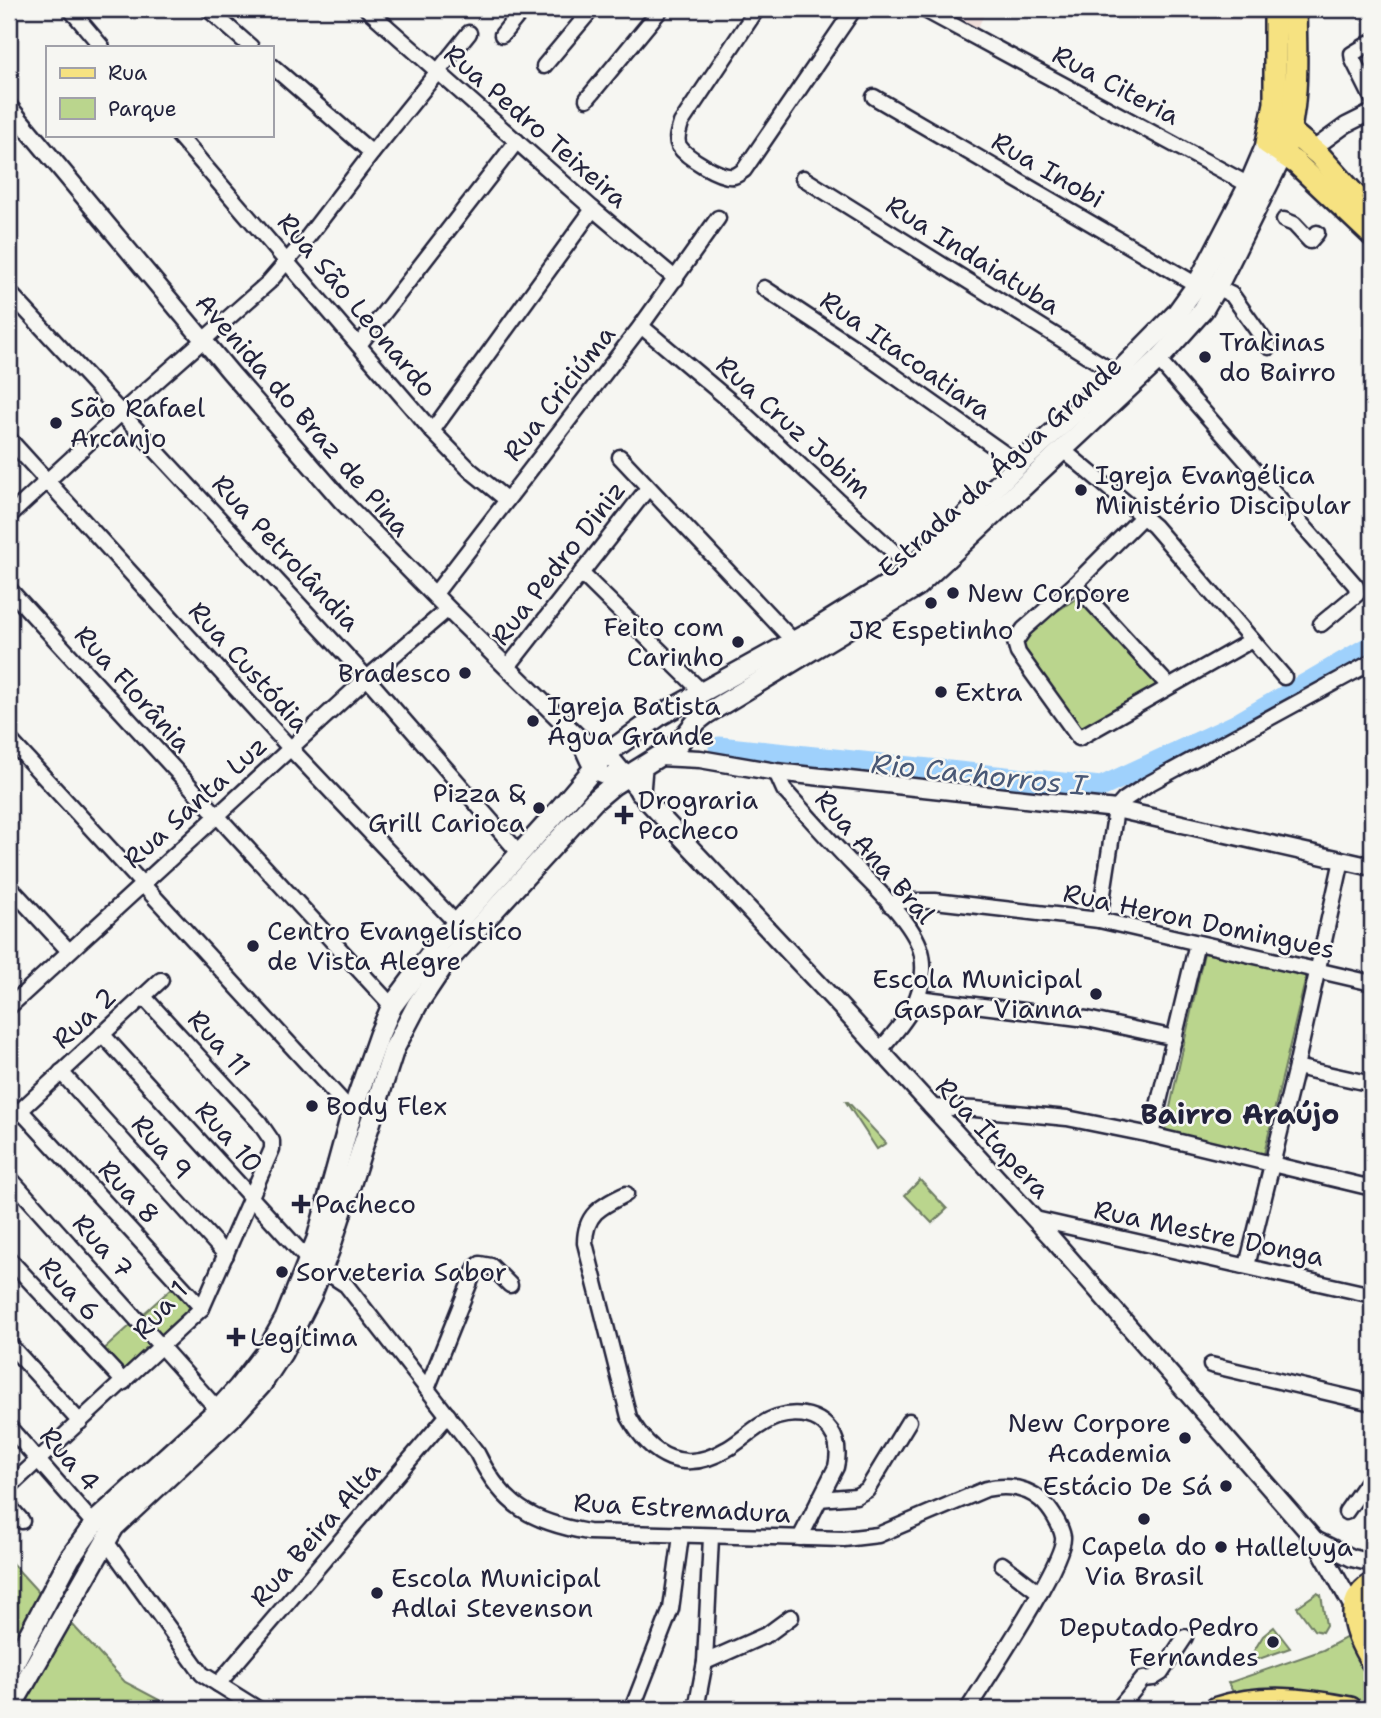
<svg xmlns="http://www.w3.org/2000/svg" width="1381" height="1718" viewBox="0 0 1381 1718" font-family="'Shantell Sans',sans-serif">
  <style>
    .built { fill: #efdeda }
    .green { fill: #bad58d; stroke: #6e7c64; stroke-width: 2 }
    .lines { fill: none; stroke-linecap: round; stroke-linejoin: round }
    .river { stroke: #9fd1fc; stroke-width: 21 }
    .minor-casing { stroke: #22223b; stroke-width: 19 }
    .tertiary-casing { stroke: #22223b; stroke-width: 21 }
    .secondary-casing { stroke: #22223b; stroke-width: 24 }
    .primary-casing { stroke: #22223b; stroke-width: 26 }
    .trunk-casing { stroke: #22223b; stroke-width: 28 }
    .minor { stroke: #f6f6f2; stroke-width: 14 }
    .tertiary { stroke: #f6f6f2; stroke-width: 16 }
    .secondary { stroke: #f6f6f2; stroke-width: 19 }
    .primary { stroke: #f6e281; stroke-width: 21 }
    .trunk { stroke: #f6e281; stroke-width: 23 }
    .poi-dot { fill: #22223b; stroke: #f6f6f2; stroke-width: 2.5 }
    .labels { text-anchor: middle; stroke-width: 5; stroke-linejoin: round; paint-order: stroke }
    .street-label { font-size: 26px; fill: #22223b; stroke: #f6f6f2 }
    .poi-label { font-size: 26px; fill: #22223b; stroke: #f6f6f2; text-anchor: start }
    .water-label { font-size: 28px; font-style: italic; fill: #485775; stroke: #f6f6f2 }
    .neighbourhood-label { font-size: 28px; font-weight: bold; fill: #22223b; stroke: #f6f6f2 }
  </style>
  <rect width="100%" height="100%" fill="#f6f6f2"/>
  <filter id="ink" filterUnits="userSpaceOnUse"><feTurbulence type="fractalNoise" baseFrequency=".0143" numOctaves="2"/><feDisplacementMap in="SourceGraphic" scale="14" xChannelSelector="R" yChannelSelector="G"/><feConvolveMatrix kernelMatrix="1 2 1 2 8 2 1 2 1" color-interpolation-filters="sRGB"/></filter>
  <g filter="url(#ink)">
    <g class="built">
      <polygon points="941,9 987,9 977,29"/>
      <polygon points="1130,9 1263,9 1263,20 1130,19"/>
    </g>
    <g class="green">
      <polygon points="1079,597 1162,686 1083,732 1017,637"/>
      <polygon points="1204,953 1307,973 1263,1158 1165,1130"/>
      <polygon points="846,1102 848,1102 886,1143 877,1149"/>
      <polygon points="920,1180 947,1209 932,1223 905,1195"/>
      <polygon points="172,1288 192,1310 162,1337 142,1315"/>
      <polygon points="131,1325 151,1347 122,1374 101,1352"/>
      <polygon points="9,1560 40,1594 9,1652"/>
      <polygon points="1317,1593 1321,1595 1326,1625 1322,1632 1314,1630 1297,1607"/>
      <polygon points="70,1622 125,1682 176,1709 38,1709 27,1699"/>
      <polygon points="1274,1627 1290,1648 1256,1660 1252,1654 1263,1636"/>
      <polygon points="1351,1635 1372,1672 1372,1706 1349,1700 1235,1695 1228,1683 1323,1650"/>
    </g>
    <g class="lines">
      <polyline class="river" points="719,747 1101,787 1235,725 1372,645"/>
      <g class="minor-casing">
        <g id="minor">
          <polyline points="70,9 102,47"/>
          <polyline points="208,9 251,47"/>
          <polyline points="367,9 593,209 676,279"/>
          <path d="M757 9 681 123C679 131 675 138 679 146 686 157 721 179 734 176 738 175 741 172 744 170L854 9"/>
          <polyline points="923,9 1249,185"/>
          <polyline points="502,35 523,9"/>
          <polyline points="1372,42 1352,54 1353,60 1372,98"/>
          <polyline points="271,65 372,153"/>
          <polyline points="544,66 592,9"/>
          <polyline points="874,97 1197,285"/>
          <polyline points="587,99 661,9"/>
          <polyline points="178,135 432,431 470,470 507,500"/>
          <polyline points="1313,149 1346,125 1372,112"/>
          <polyline points="803,178 1117,374"/>
          <polyline points="1284,220 1294,224 1310,241 1317,233"/>
          <polyline points="1216,287 1232,295 1269,347"/>
          <polyline points="764,288 855,348 1019,464"/>
          <polyline points="9,292 367,678 520,854"/>
          <polyline points="641,326 735,405 911,568"/>
          <polyline points="359,345 517,141"/>
          <polyline points="1158,360 1356,586 1357,594 1321,624"/>
          <polyline points="432,431 593,209"/>
          <polyline points="9,439 290,748 457,924"/>
          <polyline points="1063,450 1154,526 1284,677"/>
          <polyline points="620,457 799,647"/>
          <polyline points="9,516 122,412 269,282 307,238 372,153 469,33"/>
          <polyline points="1143,516 1075,584 1024,629 1015,642 1018,653 1079,738 1252,640"/>
          <polyline points="581,573 701,691"/>
          <polyline points="1075,584 1169,686"/>
          <polyline points="9,589 392,1006"/>
          <polyline points="434,595 641,326 718,218"/>
          <polyline points="507,668 648,488"/>
          <polyline points="9,739 352,1112"/>
          <path d="M776 772 784 790C807 815 830 841 854 866 875 888 916 924 922 955 929 994 904 1023 880 1050"/>
          <polyline points="9,886 69,951"/>
          <polyline points="890,905 899,901 935,901 1099,920 1372,983"/>
          <polyline points="1099,920 1116,809 1124,800 1148,784 1372,662"/>
          <polyline points="918,998 1087,1019 1175,1038"/>
          <polyline points="9,1007 367,678 448,609"/>
          <path d="M102 1034 309 1261 346 1285 477 1453C503 1506 531 1522 588 1532L844 1539 878 1535 986 1489C1006 1485 1026 1487 1041 1500 1050 1508 1061 1525 1063 1537 1066 1561 985 1681 968 1709"/>
          <polyline points="1296,1067 1372,1084"/>
          <polyline points="61,1072 226,1255"/>
          <polyline points="931,1107 975,1109 1067,1118 1151,1135 1372,1188"/>
          <polyline points="20,1110 202,1308"/>
          <polyline points="9,1121 161,980"/>
          <polyline points="1151,1135 1197,943"/>
          <polyline points="9,1177 218,1410"/>
          <path d="M626 1194C602 1206 585 1213 585 1243L629 1417C651 1457 684 1475 727 1449 743 1440 758 1423 777 1417 813 1406 845 1428 836 1467L800 1538"/>
          <polyline points="1035,1219 1372,1295"/>
          <polyline points="9,1259 124,1382"/>
          <polyline points="1247,1266 1296,1067 1342,860"/>
          <polyline points="9,1344 80,1422"/>
          <polyline points="1211,1365 1372,1403"/>
          <polyline points="427,1389 476,1267 480,1264 491,1266 510,1285"/>
          <polyline points="9,1427 94,1524"/>
          <polyline points="9,1487 202,1308 272,1149 272,1141 259,1122 143,996"/>
          <polyline points="819,1499 856,1496 867,1490 909,1421"/>
          <polyline points="9,1506 22,1521"/>
          <polyline points="1346,1512 1372,1475"/>
          <polyline points="105,1540 202,1674 258,1709"/>
          <polyline points="1002,1564 1040,1593"/>
          <polyline points="705,1662 768,1634 791,1617"/>
          <polyline points="218,1684 448,1415"/>
          <polyline points="632,1709 671,1609 681,1536"/>
          <polyline points="696,1709 705,1662 711,1537"/>
          <polyline points="1118,1709 1143,1679 1153,1678 1161,1673 1185,1637"/>
        </g>
      </g>
      <g class="tertiary-casing">
        <g id="tertiary">
          <polyline points="9,107 230,372 342,501 448,609 578,737 612,759 645,799 837,1003 1050,1236 1315,1540 1353,1607"/>
          <path d="M579 738C592 767 592 780 627 776"/>
          <polyline points="659,757 700,759 776,772 1116,809 1372,867"/>
          <polyline points="1317,1541 1352,1558 1372,1563"/>
        </g>
      </g>
      <g class="secondary-casing">
        <g id="secondary">
          <polyline points="640,792 642,768"/>
          <polyline points="9,1672 70,1558 98,1519 218,1410 238,1388 268,1349 285,1319 317,1239 352,1112 379,1035 392,1006 439,943 551,819 606,754 659,716 816,629 900,577 928,553 1019,464 1117,374 1176,314 1197,285 1249,185 1267,143"/>
          <polyline points="10,1709 114,1527 233,1416 261,1385 282,1353 311,1296 329,1251 394,1049 417,1005 443,966 594,801 613,785 677,745 697,721 706,714 916,587 1158,360 1203,310 1221,279 1284,152"/>
        </g>
      </g>
      <g class="primary-casing">
        <g id="primary">
          <polyline points="1275,9 1275,103 1267,143 1296,163 1372,235"/>
          <polyline points="1282,124 1319,155 1372,214"/>
          <path d="M1284 152C1299 105 1296 58 1295 9"/>
          <path d="M1372 1584C1341 1604 1356 1636 1372 1662"/>
        </g>
      </g>
      <g class="trunk-casing">
        <path id="trunk" d="M1217 1709C1262 1695 1305 1700 1350 1709"/>
      </g>
      <use href="#minor" class="minor"/>
      <use href="#tertiary" class="tertiary"/>
      <use href="#secondary" class="secondary"/>
      <use href="#primary" class="primary"/>
      <use href="#trunk" class="trunk"/>
    </g>
  </g>
  <g class="poi-dot">
    <circle cx="1205" cy="357" r="7"/>
    <circle cx="56" cy="423" r="7"/>
    <circle cx="1081" cy="490" r="7"/>
    <circle cx="953" cy="593" r="7"/>
    <circle cx="931" cy="603" r="7"/>
    <circle cx="738" cy="642" r="7"/>
    <circle cx="465" cy="673" r="7"/>
    <circle cx="941" cy="692" r="7"/>
    <circle cx="533" cy="721" r="7"/>
    <circle cx="539" cy="808" r="7"/>
    <path d="M620.5 804.5h7v7h7v7h-7v7h-7v-7h-7v-7h7z"/>
    <circle cx="253" cy="946" r="7"/>
    <circle cx="1096" cy="994" r="7"/>
    <circle cx="312" cy="1106" r="7"/>
    <path d="M297.5 1193.5h7v7h7v7h-7v7h-7v-7h-7v-7h7z"/>
    <circle cx="282" cy="1272" r="7"/>
    <path d="M232.5 1326.5h7v7h7v7h-7v7h-7v-7h-7v-7h7z"/>
    <circle cx="1185" cy="1438" r="7"/>
    <circle cx="1226" cy="1486" r="7"/>
    <circle cx="1144" cy="1519" r="7"/>
    <circle cx="1221" cy="1547" r="7"/>
    <circle cx="377" cy="1593" r="7"/>
    <circle cx="1273" cy="1642" r="7"/>
  </g>
  <g class="labels">
    <g class="street-label">
      <text transform="translate(1116 85) rotate(28)" y="9">Rua Citeria</text>
      <text transform="translate(536 126) rotate(41)" y="9">Rua Pedro Teixeira</text>
      <text transform="translate(1048 170) rotate(30)" y="9">Rua Inobi</text>
      <text transform="translate(973 255) rotate(32)" y="9">Rua Indaiatuba</text>
      <text transform="translate(357 305) rotate(50)" y="9">Rua São Leonardo</text>
      <text transform="translate(906 355) rotate(35)" y="9">Rua Itacoatiara</text>
      <text transform="translate(559 393) rotate(-52)" y="9">Rua Criciúma</text>
      <text transform="translate(303 415) rotate(49)" y="9">Avenida do Braz de Pina</text>
      <text transform="translate(794 427) rotate(42)" y="9">Rua Cruz Jobim</text>
      <text transform="translate(1000 467) rotate(-42)" y="9">Estrada da Água Grande</text>
      <text transform="translate(286 553) rotate(47)" y="9">Rua Petrolândia</text>
      <text transform="translate(558 563) rotate(-52)" y="9">Rua Pedro Diniz</text>
      <text transform="translate(249 667) rotate(48)" y="9">Rua Custódia</text>
      <text transform="translate(133 689) rotate(48)" y="9">Rua Florânia</text>
      <text transform="translate(195 802) rotate(-42)" y="9">Rua Santa Luz</text>
      <text transform="translate(875 857) rotate(49)" y="9">Rua Ana Bral</text>
      <text transform="translate(1199 921) rotate(12)" y="9">Rua Heron Domingues</text>
      <text transform="translate(84 1018) rotate(-43)" y="9">Rua 2</text>
      <text transform="translate(219 1043) rotate(48)" y="9">Rua 11</text>
      <text transform="translate(229 1137) rotate(48)" y="9">Rua 10</text>
      <text transform="translate(993 1138) rotate(47)" y="9">Rua Itapera</text>
      <text transform="translate(162 1147) rotate(48)" y="9">Rua 9</text>
      <text transform="translate(129 1192) rotate(47)" y="9">Rua 8</text>
      <text transform="translate(1209 1233) rotate(12)" y="9">Rua Mestre Donga</text>
      <text transform="translate(103 1246) rotate(48)" y="9">Rua 7</text>
      <text transform="translate(70 1289) rotate(47)" y="9">Rua 6</text>
      <text transform="translate(160 1310) rotate(-48)" y="9">Rua 1</text>
      <text transform="translate(70 1459) rotate(49)" y="9">Rua 4</text>
      <text transform="translate(682 1508) rotate(3)" y="9">Rua Estremadura</text>
      <text transform="translate(315 1534) rotate(-49)" y="9">Rua Beira Alta</text>
    </g>
    <g class="poi-label">
      <text x="1219" y="351">Trakinas<tspan x="1219" dy="30">do Bairro</tspan></text>
      <text x="70" y="417">São Rafael<tspan x="70" dy="30">Arcanjo</tspan></text>
      <text x="1095" y="484">Igreja Evangélica<tspan x="1095" dy="30">Ministério Discipular</tspan></text>
      <text x="967" y="602">New Corpore</text>
      <text x="724" y="636" text-anchor="end">Feito com<tspan x="724" dy="30">Carinho</tspan></text>
      <text x="931" y="639" text-anchor="middle">JR Espetinho</text>
      <text x="451" y="682" text-anchor="end">Bradesco</text>
      <text x="955" y="701">Extra</text>
      <text x="547" y="715">Igreja Batista<tspan x="547" dy="30">Água Grande</tspan></text>
      <text x="525" y="802" text-anchor="end">Pizza &amp;<tspan x="525" dy="30">Grill Carioca</tspan></text>
      <text x="638" y="809">Drograria<tspan x="638" dy="30">Pacheco</tspan></text>
      <text x="267" y="940">Centro Evangelístico<tspan x="267" dy="30">de Vista Alegre</tspan></text>
      <text x="1082" y="988" text-anchor="end">Escola Municipal<tspan x="1082" dy="30">Gaspar Vianna</tspan></text>
      <text x="326" y="1115">Body Flex</text>
      <text x="315" y="1213">Pacheco</text>
      <text x="296" y="1281">Sorveteria Sabor</text>
      <text x="250" y="1346">Legítima</text>
      <text x="1171" y="1432" text-anchor="end">New Corpore<tspan x="1171" dy="30">Academia</tspan></text>
      <text x="1212" y="1495" text-anchor="end">Estácio De Sá</text>
      <text x="1144" y="1555" text-anchor="middle">Capela do<tspan x="1144" dy="30">Via Brasil</tspan></text>
      <text x="1235" y="1556">Halleluya</text>
      <text x="391" y="1587">Escola Municipal<tspan x="391" dy="30">Adlai Stevenson</tspan></text>
      <text x="1259" y="1636" text-anchor="end">Deputado Pedro<tspan x="1259" dy="30">Fernandes</tspan></text>
    </g>
    <g class="water-label">
      <text transform="translate(979 774) rotate(6)" y="10">Rio Cachorros I</text>
    </g>
    <g class="neighbourhood-label">
      <text x="1240" y="1124">Bairro Araújo</text>
    </g>
  </g>
  <rect width="1381" height="1718" fill="none" stroke="#f6f6f2" stroke-width="35"/>
  <rect x="18" y="18" width="1346" height="1683" fill="none" stroke="#22223b" stroke-width="2.5" filter="url(#ink)"/>
  <rect x="46" y="46" width="228" height="91" fill="#f6f6f2" stroke="#a1a1a9" stroke-width="2"/>
  <rect x="60" y="68" width="35" height="10" fill="#f6e281" stroke="#a1a1a9" stroke-width="2"/>
  <text x="108" y="80" font-size="21" fill="#22223b">Rua</text>
  <rect x="60" y="98" width="35" height="21" fill="#bad58d" stroke="#a1a1a9" stroke-width="2"/>
  <text x="108" y="116" font-size="21" fill="#22223b">Parque</text>
</svg>
